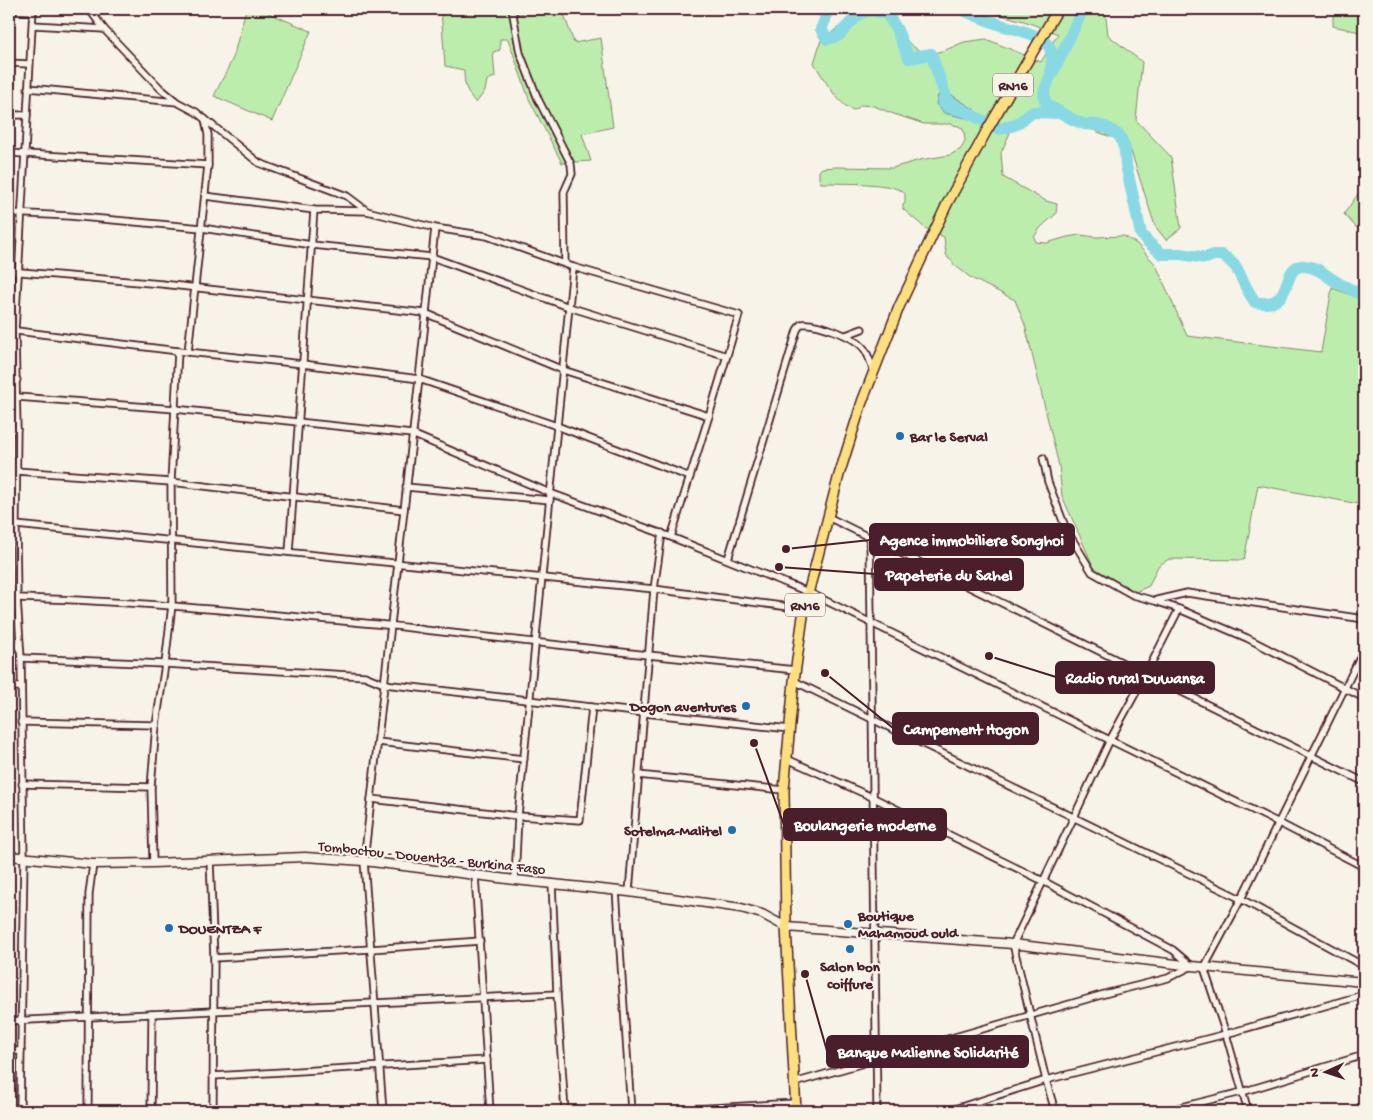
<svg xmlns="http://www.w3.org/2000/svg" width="1373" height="1120" viewBox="0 0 1373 1120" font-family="'Gochi Hand',sans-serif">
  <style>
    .green { fill: #bdedac; stroke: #84866c }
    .water { fill: #89d9e4; stroke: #708f9a }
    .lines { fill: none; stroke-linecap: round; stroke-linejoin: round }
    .river { stroke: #89d9e4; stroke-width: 12 }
    .minor-casing { stroke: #4a1f2b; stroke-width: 9 }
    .secondary-casing { stroke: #4a1f2b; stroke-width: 11 }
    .primary-casing { stroke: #4a1f2b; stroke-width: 12 }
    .minor { stroke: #f7f3e8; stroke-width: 5.5 }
    .secondary { stroke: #f7f3e8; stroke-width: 8 }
    .primary { stroke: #fce080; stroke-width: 9 }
    .poi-dot { fill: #1f6fb2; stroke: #f7f3e8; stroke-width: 2 }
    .labels { text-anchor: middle; stroke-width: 4.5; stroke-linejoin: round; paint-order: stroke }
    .shield { fill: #f7f3e8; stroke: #7e5f64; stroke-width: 1 }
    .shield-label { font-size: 14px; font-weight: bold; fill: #4a1f2b }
    .poi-label { font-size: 15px; font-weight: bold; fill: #4a1f2b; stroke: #f7f3e8; text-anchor: start }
    .street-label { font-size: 15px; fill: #4a1f2b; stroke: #f7f3e8 }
    .leader { fill: none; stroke: #4a1f2b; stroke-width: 2 }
    .callout-dot { fill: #4a1f2b; stroke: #f7f3e8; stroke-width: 2 }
    .callout { fill: #4a1f2b; stroke: #4a1f2b; stroke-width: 2 }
    .callout-label { font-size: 16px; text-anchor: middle; font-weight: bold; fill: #fff }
  </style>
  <rect width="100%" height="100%" fill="#f7f3e8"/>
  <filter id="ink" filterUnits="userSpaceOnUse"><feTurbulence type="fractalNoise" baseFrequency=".02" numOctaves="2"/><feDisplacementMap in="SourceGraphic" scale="10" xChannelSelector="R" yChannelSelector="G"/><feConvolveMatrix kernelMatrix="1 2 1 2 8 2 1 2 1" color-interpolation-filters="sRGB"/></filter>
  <g filter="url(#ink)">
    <g class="green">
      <polygon points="246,9 259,9 311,31 272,121 214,96 233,58"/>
      <path d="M441 9H509L519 14 547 9H562L574 43 601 38 613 127 582 134 591 161 562 163 529 99 508 39H500V50L493 52 495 77 487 80 485 91 476 103C466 91 464 85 464 70L445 66Z"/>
      <path d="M864 9H874L884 16 911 45 918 50 931 54 948 49 964 42 986 39 1041 62 1058 34 1024 21 977 9H1105L1108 35 1142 62 1136 120 1171 157 1181 228 1166 240 1155 226 1128 142 1108 136 1039 108 1012 128 1001 153 1003 177 1046 201 1057 204 1056 214 1041 227 1034 237 1036 242 1047 243 1067 237 1080 235 1096 237 1124 236 1137 244 1156 265 1187 336 1321 352 1332 288 1359 298 1364 287V505L1258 485 1244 560 1169 559 1158 566 1149 586 1135 592 1094 568 1062 496 1059 466 1025 325 1015 300 971 278 961 270 954 265 952 261 948 258 946 254 944 237 925 228 903 209V205L905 203V194L903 191C882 182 853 184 830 183H821L819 179V171L822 168 836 167 892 168 920 160 950 155 961 149 965 141 964 132 962 128 958 126 950 124H924L891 113 874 106 860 105 857 109 853 110C837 104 823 77 814 63L821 40Z"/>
      <polygon points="1333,9 1364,9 1364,33 1333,26"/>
      <polygon points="1364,185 1364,236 1344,214"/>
    </g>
    <polygon class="water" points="950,94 975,110 970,119 944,113 936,104 938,95"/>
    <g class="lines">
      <g class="river">
        <polyline points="826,9 825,20 821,29 827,39 838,36 859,14 870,10 886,13 896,28 909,58 931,54 948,103 1000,129 1015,125 1033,112 1060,113"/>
        <path d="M961 9C974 15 987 20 1001 25 1014 29 1037 33 1047 44 1053 50 1053 62 1051 70"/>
        <path d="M1083 9 1059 60 1049 79 1044 93 1045 101 1049 106 1074 120 1084 124 1098 125 1108 128 1120 136 1125 150 1126 165 1141 234 1149 243 1162 254H1181L1206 258 1213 255H1221L1228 259 1236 267 1248 291 1255 302C1297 311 1279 263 1305 266 1319 267 1328 278 1340 284 1348 288 1356 292 1364 296"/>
      </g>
      <g class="minor-casing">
        <g id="minor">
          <polyline points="89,9 104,29 160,88 177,102 196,112 259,163 347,196 367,211"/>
          <polyline points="512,9 520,53 538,99 571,164 572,174 564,192 565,264"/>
          <polyline points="9,10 33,11"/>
          <polyline points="33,25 104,29"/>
          <polyline points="9,63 29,64"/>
          <polyline points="28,88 177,102"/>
          <polyline points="9,115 27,115"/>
          <polyline points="9,153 208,165"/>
          <polyline points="205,196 314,210 367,211 435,228 487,236 573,267 739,315 709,416 671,537"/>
          <polyline points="9,213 69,216 202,228 312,245 432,257 569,307 727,356"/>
          <polyline points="9,271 162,284 425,313 563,370 709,416"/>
          <polyline points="9,330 178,351 303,364 419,379 557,426 690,477"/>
          <polyline points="846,335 862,329"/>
          <polyline points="188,352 208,165 208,135 205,119"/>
          <polyline points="9,380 17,380"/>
          <polyline points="17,397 175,409 412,434 550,493 671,537 808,592 1279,823 1364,867"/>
          <polyline points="9,429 17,429"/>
          <polyline points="1043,458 1048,482 1066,529 1092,572 1133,595 1155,601 1179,609 1247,638 1364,698"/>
          <polyline points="16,471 171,482 404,510"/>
          <polyline points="406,487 550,500"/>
          <polyline points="828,517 1364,782"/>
          <polyline points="16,525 654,589 804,609"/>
          <polyline points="870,538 877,1111"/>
          <polyline points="289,552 314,210"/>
          <path d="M728 559 797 330 801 324C816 322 857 337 865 350 869 356 871 365 874 372"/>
          <path d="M17 598C108 600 198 608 289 616 334 621 380 623 425 630L648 655 796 670"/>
          <polyline points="1157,600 1187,593 1364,619"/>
          <polyline points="9,634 20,650"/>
          <polyline points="21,658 165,664 365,676 384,684 789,729"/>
          <polyline points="794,681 1241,899 1360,964 1364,968"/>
          <polyline points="9,687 21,687"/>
          <polyline points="21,722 156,725"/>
          <polyline points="378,742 524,759"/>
          <polyline points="787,759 874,798 1043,881 1173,950 1192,966 1168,978 1108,993 794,1083"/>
          <polyline points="638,775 784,790"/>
          <polyline points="22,784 151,787"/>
          <polyline points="371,799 518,816 580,820 592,707"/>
          <polyline points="210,860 214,958 213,1111"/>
          <polyline points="153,863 151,787 156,725 165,664 172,605 171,482 178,351"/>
          <polyline points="475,875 490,1111"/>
          <polyline points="515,880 518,816 573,267"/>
          <polyline points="552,883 557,994 565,1111"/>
          <polyline points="616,890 631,1111"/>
          <polyline points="629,892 654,589 662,533"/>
          <polyline points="214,958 371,949 480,941"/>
          <polyline points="9,1021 557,994"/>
          <polyline points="9,1051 21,1051"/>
          <polyline points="213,1076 487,1060"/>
          <polyline points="9,1109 20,1109"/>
          <polyline points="20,1111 24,858 21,658 17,598 16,525 17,429 15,331 33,9"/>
          <polyline points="88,1111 89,894 93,864"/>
          <polyline points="151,1111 152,1014"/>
          <polyline points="383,1111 364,861 419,379 435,228"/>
          <polyline points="663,1111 795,1103"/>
          <polyline points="948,1111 1046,1080 1226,1034 1356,997 1364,992"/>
          <polyline points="1055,1111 1046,1080 1013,944 1074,817 1110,740 1146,674 1179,609"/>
          <polyline points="1165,1111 1242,1092 1364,1055"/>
          <polyline points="1248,1111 1226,1034 1204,968 1241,899 1364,649"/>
        </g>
      </g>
      <g class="secondary-casing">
        <polyline id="secondary" points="9,856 93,864 153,863 305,857 364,861 515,880 629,892 741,908 762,914 786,927 1013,944 1192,966 1364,982"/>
      </g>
      <g class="primary-casing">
        <polyline id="primary" points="796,1111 786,927 784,790 794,681 804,609 839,475 862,402 899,307 947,204 986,132 1058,9"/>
      </g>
      <use href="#minor" class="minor"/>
      <use href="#secondary" class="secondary"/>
      <use href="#primary" class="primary"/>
    </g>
  </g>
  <g class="poi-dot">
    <circle cx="900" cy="436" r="5"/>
    <circle cx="746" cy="706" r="5"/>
    <circle cx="732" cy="830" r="5"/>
    <circle cx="848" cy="924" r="5"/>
    <circle cx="169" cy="928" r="5"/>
    <circle cx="850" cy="949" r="5"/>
  </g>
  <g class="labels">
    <g class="shield">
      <rect x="993" y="73.5" width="40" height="23" rx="4"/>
      <rect x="785" y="593.5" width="40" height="23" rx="4"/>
    </g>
    <g class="shield-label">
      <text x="1013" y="90">RN16</text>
      <text x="805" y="610">RN16</text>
    </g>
    <g class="poi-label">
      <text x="910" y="441">Bar le Serval</text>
      <text x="736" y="711" text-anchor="end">Dogon aventures</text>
      <text x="722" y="835" text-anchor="end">Sotelma-Malitel</text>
      <text x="858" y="920">Boutique<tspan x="858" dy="17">Mahamoud ould</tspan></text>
      <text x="179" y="933">DOUENTZA F</text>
      <text x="850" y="971" text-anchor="middle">Salon bon<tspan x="850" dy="17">coiffure</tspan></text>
    </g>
    <g class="street-label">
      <text transform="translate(432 857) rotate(6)" y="5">Tomboctou - Douentza - Burkina Faso</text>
    </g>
  </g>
  <path class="leader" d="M786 549L870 540M779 567L875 574M989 656L1056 677M825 673L893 728M754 743L784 825M805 974L827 1051"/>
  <g class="callout-dot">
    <circle cx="786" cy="549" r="5"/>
    <circle cx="779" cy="567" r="5"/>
    <circle cx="989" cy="656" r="5"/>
    <circle cx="825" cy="673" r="5"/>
    <circle cx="754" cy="743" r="5"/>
    <circle cx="805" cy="974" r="5"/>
  </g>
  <g class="callout">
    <rect x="870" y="524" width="204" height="31" rx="5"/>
    <rect x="875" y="559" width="148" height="31" rx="5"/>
    <rect x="1056" y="662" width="158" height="31" rx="5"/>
    <rect x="893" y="713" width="145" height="31" rx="5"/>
    <rect x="784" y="809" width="162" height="31" rx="5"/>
    <rect x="827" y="1036" width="201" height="31" rx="5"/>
  </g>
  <g class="callout-label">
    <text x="972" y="545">Agence immobiliere Songhoi</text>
    <text x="949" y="580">Papeterie du Sahel</text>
    <text x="1135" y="683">Radio rural Duwansa</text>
    <text x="966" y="734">Campement Hogon</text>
    <text x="865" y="830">Boulangerie moderne</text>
    <text x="928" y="1057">Banque Malienne Solidarité</text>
  </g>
  <rect width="1373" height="1120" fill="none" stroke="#f7f3e8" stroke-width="30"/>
  <rect x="15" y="15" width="1343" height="1090" fill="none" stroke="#4a1f2b" stroke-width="2" filter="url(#ink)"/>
  <g transform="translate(1326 1072) rotate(267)" stroke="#f7f3e8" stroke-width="4" paint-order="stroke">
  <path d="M0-4L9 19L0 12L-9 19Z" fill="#4a1f2b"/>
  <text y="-8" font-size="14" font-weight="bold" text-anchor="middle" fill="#4a1f2b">N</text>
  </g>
</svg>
